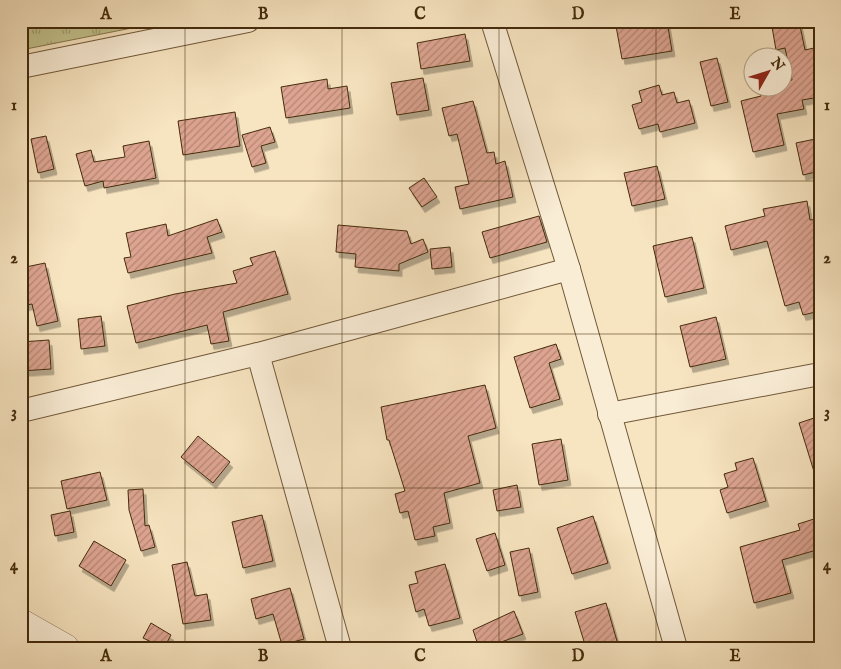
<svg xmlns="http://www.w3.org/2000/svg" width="841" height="669" viewBox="0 0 841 669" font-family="'IM FELL English',serif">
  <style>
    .grass { fill: url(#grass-tufts); stroke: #84764c }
    .building { fill: url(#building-hatch); stroke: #442b0c; filter: url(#shadow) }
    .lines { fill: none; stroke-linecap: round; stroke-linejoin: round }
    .minor-casing { stroke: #715939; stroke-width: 24 }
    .tertiary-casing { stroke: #715939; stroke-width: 29 }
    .minor { stroke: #faedd6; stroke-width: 22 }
    .tertiary { stroke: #faedd6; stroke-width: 28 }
    .grid { fill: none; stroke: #442b0c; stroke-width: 1; stroke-opacity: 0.55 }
    .neatline { fill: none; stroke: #442b0c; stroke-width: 2 }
    .grid-label { font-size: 16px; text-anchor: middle; font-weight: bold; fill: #442b0c }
  </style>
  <defs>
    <pattern id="grass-tufts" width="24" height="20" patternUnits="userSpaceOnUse" patternTransform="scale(1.25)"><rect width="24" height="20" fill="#c3c28d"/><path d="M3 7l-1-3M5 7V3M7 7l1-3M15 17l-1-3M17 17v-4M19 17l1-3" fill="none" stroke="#a09e72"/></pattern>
    <pattern id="building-hatch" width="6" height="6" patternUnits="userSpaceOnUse" patternTransform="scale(1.25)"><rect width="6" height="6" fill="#dda491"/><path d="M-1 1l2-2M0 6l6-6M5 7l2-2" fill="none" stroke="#b58675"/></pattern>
    <filter id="shadow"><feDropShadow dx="3" dy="5.5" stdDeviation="0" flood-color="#0004"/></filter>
  </defs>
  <rect width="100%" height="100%" fill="#f7e4c0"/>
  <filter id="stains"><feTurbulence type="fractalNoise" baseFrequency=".004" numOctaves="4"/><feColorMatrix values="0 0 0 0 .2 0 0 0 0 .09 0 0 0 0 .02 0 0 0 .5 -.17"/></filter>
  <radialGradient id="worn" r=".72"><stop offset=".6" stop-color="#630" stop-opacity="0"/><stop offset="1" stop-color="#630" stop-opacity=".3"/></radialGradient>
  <polygon class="grass" points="21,21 167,21 21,50"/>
  <g class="building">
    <polygon points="643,21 667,21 672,51 622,59 616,26"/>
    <polygon points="771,21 799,21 805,50 814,48 817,61 820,61 820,97 802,100 804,109 777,114 784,145 753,152 741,101 761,96 759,88 784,88 784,81 792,80 785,48 776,50"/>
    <polygon points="465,34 470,61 421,69 417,43"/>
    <polygon points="717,58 728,102 711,106 700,62"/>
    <polygon points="423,78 429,110 397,115 391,83"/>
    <polygon points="327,79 328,89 347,86 350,108 286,118 281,87"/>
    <polygon points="659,85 662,95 674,92 677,103 689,100 695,123 660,132 658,124 639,129 632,105 642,102 639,91"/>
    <polygon points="473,101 487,153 494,152 496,164 505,161 513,197 460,209 455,187 469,184 457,134 449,136 442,108"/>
    <polygon points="235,112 240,146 183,155 178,121"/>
    <polygon points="270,127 275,142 261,146 266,163 252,167 242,135"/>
    <polygon points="46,136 54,169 38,173 31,139"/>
    <polygon points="820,138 820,171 803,175 796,143"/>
    <polygon points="149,141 156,178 104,188 103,181 85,186 76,154 91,150 94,162 125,157 123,146"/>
    <polygon points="657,166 665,199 632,206 624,173"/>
    <polygon points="424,178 437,197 422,207 409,188"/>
    <polygon points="807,201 810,220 820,219 820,311 803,315 799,302 785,306 767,241 731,250 725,226 765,216 763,209"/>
    <polygon points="539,216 547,242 490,258 482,232"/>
    <polygon points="217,219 222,232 207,237 212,253 128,273 124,258 131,257 126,233 166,224 168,236"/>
    <polygon points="338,225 407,231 411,244 423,239 428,252 399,264 399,271 355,267 356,254 336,252"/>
    <polygon points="692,237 704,288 665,297 653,246"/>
    <polygon points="450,247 452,267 432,269 430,249"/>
    <polygon points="275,251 288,294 223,312 229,341 211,344 207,325 136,343 127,306 175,294 237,283 233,271 253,265 250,258"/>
    <polygon points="45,263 58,321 37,326 32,304 21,306 21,268"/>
    <polygon points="101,316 105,346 81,349 78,319"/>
    <polygon points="716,317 726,359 690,367 680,326"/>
    <polygon points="49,340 51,369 21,371 21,342"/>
    <polygon points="556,344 561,359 549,363 560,399 530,408 514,357"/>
    <polygon points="485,385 496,428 468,436 480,483 444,493 450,523 433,527 435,536 415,540 408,511 400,513 395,494 405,491 389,440 387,440 381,407"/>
    <polygon points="820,416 820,478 816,478 799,423"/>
    <polygon points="198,436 230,462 213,483 181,457"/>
    <polygon points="561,439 568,480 539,485 532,444"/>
    <polygon points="753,458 766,501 727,513 720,490 728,487 724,474 737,470 735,463"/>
    <polygon points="100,472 107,500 67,509 61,481"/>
    <polygon points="517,485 521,507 497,511 493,490"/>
    <polygon points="143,489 145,526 149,525 155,547 141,551 129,510 128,490"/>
    <polygon points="70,511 74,532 55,536 51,515"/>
    <polygon points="262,515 273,561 243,568 232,522"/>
    <polygon points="593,516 608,563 572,574 557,528"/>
    <polygon points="814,519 820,537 820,549 782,560 791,593 754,603 740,547 800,530 798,524"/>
    <polygon points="495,533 505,565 487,571 476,539"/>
    <polygon points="94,541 126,560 111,586 79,566"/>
    <polygon points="529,548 538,592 519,596 510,552"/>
    <polygon points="187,562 195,596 207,594 211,620 183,624 172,565"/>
    <polygon points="445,564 460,618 429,626 424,609 416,612 409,585 418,583 415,572"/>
    <polygon points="290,588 304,639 282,645 273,614 256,619 251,599"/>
    <polygon points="606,603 619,648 586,648 575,612"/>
    <polygon points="514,611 523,634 496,644 497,648 479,648 473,630"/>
    <polygon points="151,623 171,635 164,648 143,638"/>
  </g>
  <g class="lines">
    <g class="minor-casing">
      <g id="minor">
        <polyline points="492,21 569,269 676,648"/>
        <polyline points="21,67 248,21"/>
        <polyline points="258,354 340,648"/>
        <polyline points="21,411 258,354 569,269"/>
        <polyline points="609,414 820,374"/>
      </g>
    </g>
    <g class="tertiary-casing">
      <polyline id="tertiary" points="21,623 65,648"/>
    </g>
    <use href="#minor" class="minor"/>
    <use href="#tertiary" class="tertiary"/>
  </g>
  <path class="grid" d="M185 21V648M342 21V648M499 21V648M656 21V648M21 181H820M21 334H820M21 488H820"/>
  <rect width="841" height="669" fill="none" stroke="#f7e4c0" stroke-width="55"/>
  <g transform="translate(768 72) rotate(51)"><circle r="24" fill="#faedd6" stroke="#b19f85"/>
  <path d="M0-4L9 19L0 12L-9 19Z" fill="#8f2418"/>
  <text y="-8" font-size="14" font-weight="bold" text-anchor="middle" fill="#442b0c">N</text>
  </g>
  <rect x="28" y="28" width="786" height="614" class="neatline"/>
  <g class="grid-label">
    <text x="106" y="19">A</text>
    <text x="263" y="19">B</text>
    <text x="420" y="19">C</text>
    <text x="578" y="19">D</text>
    <text x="735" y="19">E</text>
    <text x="14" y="110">1</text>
    <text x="827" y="110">1</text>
    <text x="14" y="263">2</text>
    <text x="827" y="263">2</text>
    <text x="14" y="417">3</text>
    <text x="827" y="417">3</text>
    <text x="14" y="570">4</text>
    <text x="827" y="570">4</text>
    <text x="106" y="661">A</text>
    <text x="263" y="661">B</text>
    <text x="420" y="661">C</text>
    <text x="578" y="661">D</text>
    <text x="735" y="661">E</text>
  </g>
  <rect width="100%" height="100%" filter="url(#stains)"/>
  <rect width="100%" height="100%" fill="url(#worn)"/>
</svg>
